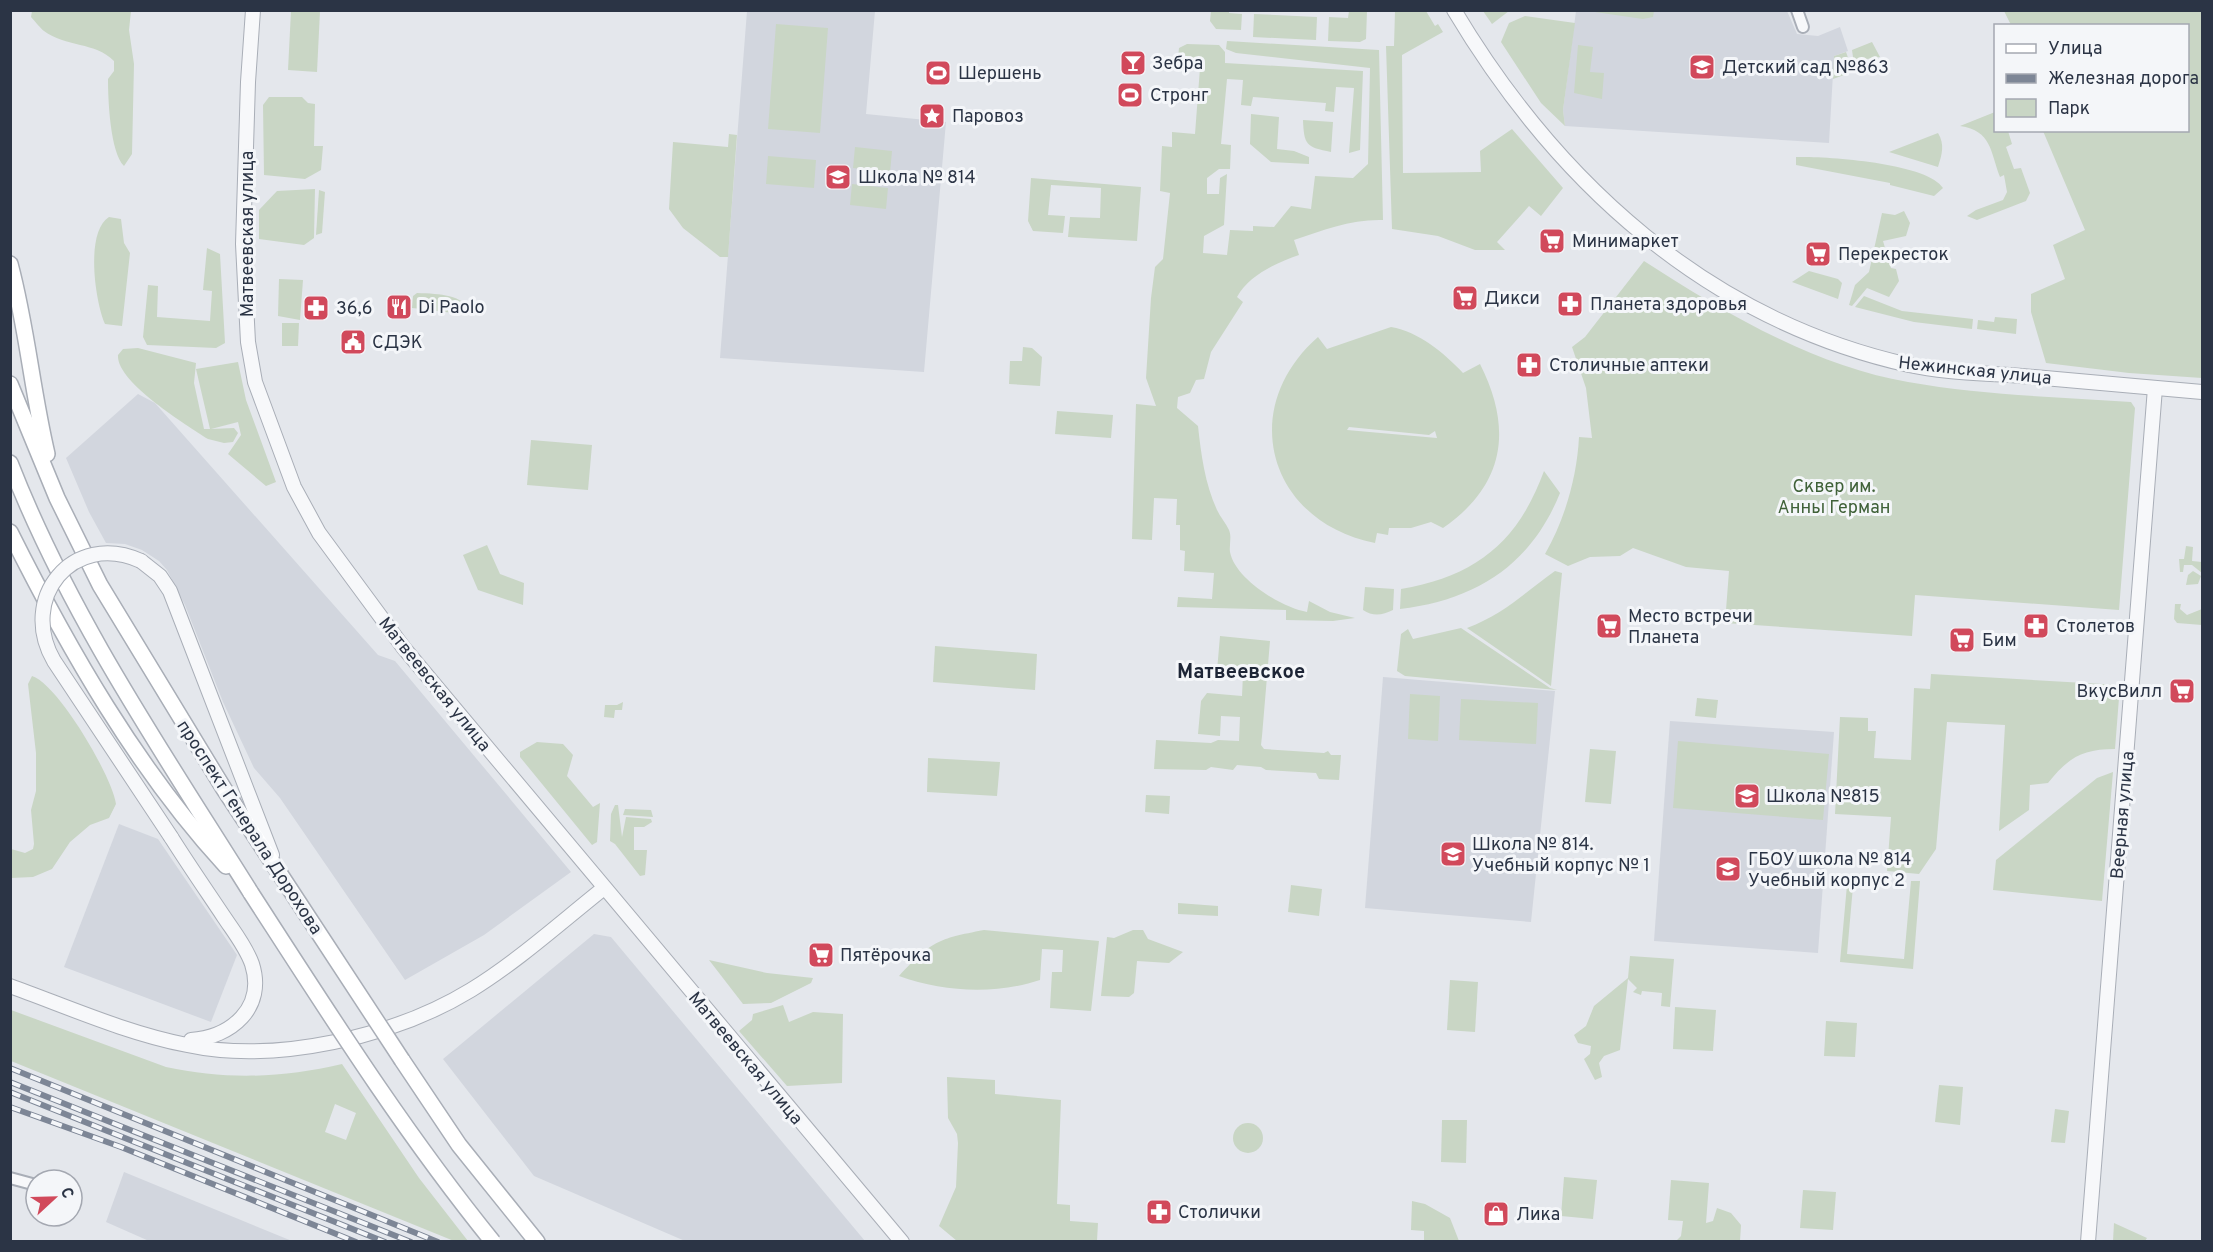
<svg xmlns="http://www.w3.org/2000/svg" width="2213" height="1252" viewBox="0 0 2213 1252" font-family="Overpass,sans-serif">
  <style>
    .built { fill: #d2d6de }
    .green { fill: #c9d6c5; fill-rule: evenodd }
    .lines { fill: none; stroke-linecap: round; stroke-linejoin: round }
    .minor-casing { stroke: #a9aeb7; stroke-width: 14 }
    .tertiary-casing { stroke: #a9aeb7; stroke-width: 16 }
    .secondary-casing { stroke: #a9aeb7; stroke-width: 18 }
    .minor { stroke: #f7f8fa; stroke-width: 10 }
    .tertiary { stroke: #f7f8fa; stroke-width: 14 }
    .secondary { stroke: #fff; stroke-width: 15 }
    .rail-casing { stroke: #7d8696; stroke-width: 6 }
    .rail { stroke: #f4f6f9; stroke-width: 4; stroke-dasharray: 11; stroke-linecap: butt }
    .tertiary-bridge-casing { stroke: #a9aeb7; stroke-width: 16; stroke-linecap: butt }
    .secondary-bridge-casing { stroke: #a9aeb7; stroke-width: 18; stroke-linecap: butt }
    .tertiary-bridge { stroke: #f7f8fa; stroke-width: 14 }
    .secondary-bridge { stroke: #fff; stroke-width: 15 }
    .labels { text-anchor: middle; stroke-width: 6; stroke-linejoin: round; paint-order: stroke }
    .poi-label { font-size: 18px; fill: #2b3445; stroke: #f4f6f9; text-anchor: start }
    .street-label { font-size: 18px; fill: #2b3445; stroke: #f4f6f9 }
    .park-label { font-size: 18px; fill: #3f6138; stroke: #f4f6f9 }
    .neighbourhood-label { font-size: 20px; font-weight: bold; fill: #1d2536; stroke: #f4f6f9 }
  </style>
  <rect width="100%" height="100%" fill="#e4e7ec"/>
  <g class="built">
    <polygon points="747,11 875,11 866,114 946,122 924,372 720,358"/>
    <polygon points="1576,11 1787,11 1797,34 1818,36 1840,27 1848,51 1834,56 1829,143 1565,126 1563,110"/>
    <polygon points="138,394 155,403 378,655 395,661 571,872 484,935 405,980 280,798 254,768 223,702 185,605 167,570 159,561 142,550 125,544 106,543 89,512 66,458"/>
    <polygon points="1383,677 1555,691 1531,922 1365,908"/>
    <polygon points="1670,721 1834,732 1818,953 1654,941"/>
    <polygon points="119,824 158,839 237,955 211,1022 64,967"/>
    <polygon points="594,934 611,937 865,1241 685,1241 534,1176 443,1059"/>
    <polygon points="124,1172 292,1241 149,1241 106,1222"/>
  </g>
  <g class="green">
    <path d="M32 11H131L129 30 134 64 132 154 124 166C110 152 108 99 108 79L114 71V61C96 42 65 47 44 31 40 28 35 21 31 17Z"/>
    <polygon points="291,11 320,11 317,72 288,70"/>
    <polygon points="1211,11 1229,11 1229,13 1242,14 1241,30 1216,29 1210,21"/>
    <polygon points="1349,11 1367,11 1366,39 1360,42 1328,41 1329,17 1348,18"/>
    <polygon points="1395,11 1426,11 1435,26 1438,24 1443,32 1402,55 1403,173 1481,172 1480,151 1512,129 1563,188 1541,216 1529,206 1497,242 1505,250 1475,250 1438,236 1392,229 1386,46 1394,46"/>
    <polygon points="1483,11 1509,11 1492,24"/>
    <polygon points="1588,11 1654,11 1653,17 1643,19"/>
    <polygon points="2004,11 2202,11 2202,378 2129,373 2046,363 2031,312 2031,294 2065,279 2053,245 2085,230 2043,131 2188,130 2188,26 2011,25"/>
    <polygon points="1254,14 1317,17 1316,40 1253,37"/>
    <polygon points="1525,16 1575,23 1563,110 1565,126 1541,103 1501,42 1509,23"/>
    <polygon points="776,24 828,28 820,133 768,129"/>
    <path d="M1227 41 1379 50 1383 220C1352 219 1323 230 1294 240L1299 255C1276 263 1249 275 1237 297L1243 302 1211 352 1204 379 1196 380 1190 393 1178 397 1177 408 1198 426C1201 454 1205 484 1217 510 1220 517 1226 523 1229 530 1232 537 1229 545 1230 552 1235 579 1282 608 1307 612L1309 601 1330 612 1355 618 1333 621 1286 620V610L1177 607 1178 597 1212 599 1214 573 1184 571 1185 551 1180 550V525H1176L1177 499 1154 498 1152 540 1132 539 1136 404 1156 406 1146 378 1151 298 1155 267 1163 259 1170 193 1160 191 1162 146 1172 147V132L1195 134 1200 68 1187 65 1178 58 1179 48 1187 44 1219 45 1225 52V63L1363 71 1360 150 1349 153 1354 88 1336 87 1334 112 1325 111 1326 103 1253 97 1251 106 1241 105 1243 80 1227 79 1221 144 1231 145 1230 169H1219L1207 178V194H1219L1220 178 1227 174 1224 225 1204 236 1203 253 1227 255 1230 230 1253 231V226L1274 227 1291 206 1311 209 1315 176 1353 178 1368 164 1370 68 1236 53 1226 49Z"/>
    <polygon points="1872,42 1880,57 1867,59 1858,66 1854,64 1852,50"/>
    <polygon points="1578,45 1593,47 1590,72 1604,73 1602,99 1574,93"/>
    <polygon points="1846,52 1851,66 1858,70 1833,79 1834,56"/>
    <polygon points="269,97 302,97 308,103 315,104 314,146 323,146 321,170 305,179 264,175 263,105"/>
    <path d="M1995 112 1996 130 2008 131 2012 144 2006 147 2014 169 2021 168 2030 193 2026 201 1977 220 1967 216 1976 210 2003 200 2007 192 2004 175 2000 177C1990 151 1992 131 1960 126Z"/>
    <polygon points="1251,114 1279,117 1277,149 1294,151 1309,157 1309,164 1271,162 1250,144"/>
    <path d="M1303 120 1333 122 1331 152C1306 147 1304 145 1303 120Z"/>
    <path d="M1938 133C1945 145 1942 154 1938 167L1889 152Z"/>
    <polygon points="729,134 737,135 728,257 720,257 683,228 669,209 673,142 728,147"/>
    <polygon points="855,147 892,151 890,173 853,168"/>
    <polygon points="768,156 816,160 814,188 766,184"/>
    <path d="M1796 157C1826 156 1928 163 1943 188L1934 196 1890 185V183L1796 165Z"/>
    <polygon points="1031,178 1141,187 1137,241 1068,237 1070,217 1100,218 1101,188 1051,185 1048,215 1065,216 1063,233 1033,231 1028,221"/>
    <polygon points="852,184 888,188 886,209 850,205"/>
    <polygon points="315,189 314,238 304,245 259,239 259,210 277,191"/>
    <polygon points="319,190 325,192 322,233 316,235"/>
    <polygon points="1904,211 1910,223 1906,236 1883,241 1891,268 1896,269 1899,281 1889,297 1867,288 1852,306 1849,305 1855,285 1869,272 1882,213 1895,215"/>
    <path d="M109 217 121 219 124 243 130 253 122 326 105 324C95 301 85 232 109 217Z"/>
    <polygon points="207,248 220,254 225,343 216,348 147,345 143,337 148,285 158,286 157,317 210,321 212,291 203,290"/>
    <path d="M1644 261C1721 311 1816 367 1908 382 1981 395 2057 397 2131 402L2135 408 2119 610 1915 595 1912 636 1725 623 1729 571 1686 567 1633 548 1620 556 1590 557 1568 566 1545 554C1565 519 1577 477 1579 437L1592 438 1586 388 1572 347 1585 337Z"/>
    <polygon points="1809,271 1838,279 1842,283 1838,299 1792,282"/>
    <polygon points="279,279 303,280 300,320 278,316"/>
    <path d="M417 293C442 294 459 294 476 313 469 316 425 309 412 308L413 296Z"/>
    <polygon points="1864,296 1902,311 1973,319 1972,329 1914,322 1855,307"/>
    <polygon points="1995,317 2017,319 2016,334 1977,329 1978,320 1994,322"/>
    <polygon points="282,323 299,323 298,346 282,346"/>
    <path d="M1391 327C1419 332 1443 352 1463 373L1480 364C1513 429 1505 485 1443 528L1431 522 1411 528H1389L1388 535 1377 533 1375 543C1269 522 1236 409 1318 337L1327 349ZM1349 427 1429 435 1435 431 1437 438 1347 430Z"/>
    <polygon points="1023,347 1032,348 1042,357 1040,386 1009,384 1010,361 1022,361"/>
    <path d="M138 348 196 363 194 383 204 429H210L196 369 238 362 246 400 276 482 266 486 228 454 241 435 238 422 211 429 234 428 238 433 233 442 224 443 208 439C187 425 116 382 118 355L123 349Z"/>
    <polygon points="1057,411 1113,415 1111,438 1055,434"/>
    <polygon points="531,440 592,445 588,490 527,485"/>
    <path d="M1544 471 1560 493C1531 565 1476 600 1400 609L1401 589C1476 576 1518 542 1544 471Z"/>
    <polygon points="487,545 500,574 524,583 523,605 478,590 463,555"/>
    <polygon points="2186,546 2193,547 2192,561 2202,562 2202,573 2192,565 2184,565 2183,572 2180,572 2179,559 2184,559"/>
    <path d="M1555 571 1562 573 1551 686 1467 628C1504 614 1524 593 1555 571Z"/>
    <polygon points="2193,571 2201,576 2198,584 2186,585 2188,575"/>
    <path d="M1365 587 1394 589 1393 610C1383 615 1373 617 1363 610Z"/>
    <polygon points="2175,604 2181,604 2180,609 2187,615 2202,609 2202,625 2177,623 2174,619"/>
    <polygon points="1461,628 1550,688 1557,690 1405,676 1397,671 1401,634 1408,629 1413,639"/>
    <polygon points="1220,636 1270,641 1262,736 1261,745 1264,749 1324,753 1328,751 1331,755 1341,755 1339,780 1319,779 1316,773 1266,770 1261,767 1237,765 1233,770 1211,767 1206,770 1154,769 1156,740 1211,743 1218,740 1239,741 1240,717 1221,716 1220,736 1198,734 1201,701 1207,693 1242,696 1243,674 1217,671"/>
    <polygon points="935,646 1037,654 1035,690 933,682"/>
    <path d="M1931 674 2120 685 2115 749C2082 749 2068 758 2048 783L2030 785 2029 810 1999 831 2005 725 1947 722 1936 849 1919 874 1887 871 1891 817 1835 814 1840 717 1868 718V731H1876L1874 758 1911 760 1914 688 1930 689Z"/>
    <path d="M32 676C58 684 112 776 116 804L109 818 90 825 70 842 52 869 33 877 11 878V849L25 853 33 849 34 844 31 810 36 791V753L28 684Z"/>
    <polygon points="1410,694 1440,696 1438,741 1408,739"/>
    <polygon points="1697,698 1718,700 1716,718 1695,716"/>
    <polygon points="1461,699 1538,703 1536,744 1459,740"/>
    <polygon points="623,702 622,710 615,710 614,718 604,717 605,705 617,705"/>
    <polygon points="1678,741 1829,754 1823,820 1673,808"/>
    <polygon points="537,742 563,744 573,755 567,776 593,807 600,803 597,842 592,845 520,757 520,752"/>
    <polygon points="1590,749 1616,751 1611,804 1585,802"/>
    <polygon points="928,758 1000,762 997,796 927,792"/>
    <polygon points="2113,772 2102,901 1993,890 1996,860 2097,778"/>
    <polygon points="1146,795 1170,796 1169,814 1145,812"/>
    <polygon points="615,805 618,805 622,837 626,817 651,819 652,822 644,827 634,827 634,850 647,850 645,875 640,876 615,844 610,841 611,814"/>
    <polygon points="625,809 651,810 653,817 623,815"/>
    <polygon points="1848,874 1854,875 1847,954 1904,959 1911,881 1920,881 1913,969 1840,962"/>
    <polygon points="1291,885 1322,889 1319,916 1288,912"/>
    <polygon points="1178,903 1218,906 1218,916 1178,914"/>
    <path d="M984 930 1099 941 1091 1011 1050 1008 1052 972H1062L1063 950 1042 949 1040 980C994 995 944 992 899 976 932 941 937 939 984 930Z"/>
    <polygon points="1133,930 1143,930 1148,939 1183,952 1169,963 1137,961 1134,993 1129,997 1101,996 1107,937 1114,938"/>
    <polygon points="1630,956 1674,959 1670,1007 1661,1006 1662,993 1642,991 1641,995 1633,992 1637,988 1628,979 1620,1050 1604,1056 1599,1063 1602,1077 1595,1080 1584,1059 1590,1054 1591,1046 1578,1043 1574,1035 1586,1026 1594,1006 1628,978"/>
    <polygon points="709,960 767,973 813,978 811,983 771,1003 743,1004"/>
    <polygon points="1450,980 1478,982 1475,1032 1447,1030"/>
    <polygon points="783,1005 789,1022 813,1012 843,1014 842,1083 787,1086 739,1031 752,1020 753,1014"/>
    <polygon points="1675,1007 1716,1010 1713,1051 1673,1049"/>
    <path d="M11 1010 166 1067C226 1080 283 1078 342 1064L419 1178 468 1241H454L11 1061ZM335 1104 356 1113 346 1140 325 1132Z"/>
    <polygon points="1826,1021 1857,1023 1855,1057 1824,1056"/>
    <polygon points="947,1077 995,1080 995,1094 1061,1100 1057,1204 1070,1205 1070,1221 1098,1223 1097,1241 957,1241 939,1226 956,1187 958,1143 957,1134 948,1118"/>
    <polygon points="1939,1085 1963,1087 1960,1125 1935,1122"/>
    <polygon points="2055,1109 2069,1111 2065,1143 2051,1142"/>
    <polygon points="1442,1120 1467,1120 1466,1163 1441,1162"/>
    <circle cx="1248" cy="1138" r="15"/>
    <polygon points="1564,1177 1597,1180 1593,1219 1561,1216"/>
    <polygon points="1671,1180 1709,1183 1706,1223 1713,1221 1717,1208 1731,1213 1741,1225 1740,1241 1676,1241 1681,1236 1683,1221 1668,1220"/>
    <polygon points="1803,1190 1836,1192 1833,1230 1800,1228"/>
    <polygon points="1412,1201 1425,1204 1450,1218 1459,1241 1424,1241 1424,1231 1411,1230"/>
    <polygon points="2114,1223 2147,1238 2145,1241 2113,1241"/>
  </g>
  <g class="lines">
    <g class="minor-casing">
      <g id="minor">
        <polyline points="1797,10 1803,27"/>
        <polyline points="10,1178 36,1185"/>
      </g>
    </g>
    <g class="tertiary-casing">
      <g id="tertiary">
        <polyline points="253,10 248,82 243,244 248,342 255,382 294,487 319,533 403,647 902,1242"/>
        <path d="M1454 10C1558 184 1708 320 1909 365 1945 373 1985 373 2022 376 2082 381 2142 387 2202 392"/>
        <polyline points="141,561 160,576 170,591 272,855"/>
        <path d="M171 837C188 864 206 890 224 917 234 932 246 947 252 964 266 1008 231 1037 191 1040"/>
        <path d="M10 986C68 1007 126 1033 187 1045 275 1064 394 1037 471 990 518 961 560 923 604 888"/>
        <polyline points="2088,1242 2155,388"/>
      </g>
    </g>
    <g class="secondary-casing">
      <g id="secondary">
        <path d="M10 264C27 327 32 391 47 454"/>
        <polyline points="10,384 57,498 100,585 224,789 280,874"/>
        <path d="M10 463C70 617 164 754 251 893"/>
        <path d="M10 532C69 650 137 769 226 866"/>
        <polyline points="402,1060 459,1145 537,1242"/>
      </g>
    </g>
    <use href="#minor" class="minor"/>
    <use href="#tertiary" class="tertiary"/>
    <use href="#secondary" class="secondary"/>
    <g class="rail-casing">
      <g id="rail">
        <polyline points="10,1068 438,1242"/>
        <polyline points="10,1082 411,1242"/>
        <polyline points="10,1092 385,1242"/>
        <polyline points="10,1107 121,1147 356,1242"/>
      </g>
    </g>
    <use href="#rail" class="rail"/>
    <g class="tertiary-bridge-casing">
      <path id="tertiary-bridge" d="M141 561C72 530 18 599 54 661L171 837"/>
    </g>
    <g class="secondary-bridge-casing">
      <g id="secondary-bridge">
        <polyline points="280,874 402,1060"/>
        <path d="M251 893C328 1012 403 1131 493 1242"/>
      </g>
    </g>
    <use href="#tertiary-bridge" class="tertiary-bridge"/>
    <use href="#secondary-bridge" class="secondary-bridge"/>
  </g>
  <defs>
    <g id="bar-square" transform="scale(1.35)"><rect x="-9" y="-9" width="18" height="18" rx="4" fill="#d1495b" stroke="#f4f6f9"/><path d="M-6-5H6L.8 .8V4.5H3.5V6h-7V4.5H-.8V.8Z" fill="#fff"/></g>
    <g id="school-square" transform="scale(1.35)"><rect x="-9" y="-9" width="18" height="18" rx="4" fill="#d1495b" stroke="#f4f6f9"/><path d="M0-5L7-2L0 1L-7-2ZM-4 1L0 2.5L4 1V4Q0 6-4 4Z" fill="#fff"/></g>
    <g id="stadium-square" transform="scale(1.35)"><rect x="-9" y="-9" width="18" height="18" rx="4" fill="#d1495b" stroke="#f4f6f9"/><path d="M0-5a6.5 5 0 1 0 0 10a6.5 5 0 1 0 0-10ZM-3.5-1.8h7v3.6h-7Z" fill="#fff"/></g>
    <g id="sight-square" transform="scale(1.35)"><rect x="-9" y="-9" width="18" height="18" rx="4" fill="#d1495b" stroke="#f4f6f9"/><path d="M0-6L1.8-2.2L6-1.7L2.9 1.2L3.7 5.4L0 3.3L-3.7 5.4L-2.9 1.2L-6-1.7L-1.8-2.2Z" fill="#fff"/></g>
    <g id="supermarket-square" transform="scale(1.35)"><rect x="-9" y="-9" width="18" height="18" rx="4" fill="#d1495b" stroke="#f4f6f9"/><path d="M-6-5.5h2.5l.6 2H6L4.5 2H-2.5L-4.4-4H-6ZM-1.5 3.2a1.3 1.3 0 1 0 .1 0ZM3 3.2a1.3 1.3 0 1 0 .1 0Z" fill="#fff"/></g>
    <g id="pharmacy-square" transform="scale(1.35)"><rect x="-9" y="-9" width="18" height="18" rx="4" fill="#d1495b" stroke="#f4f6f9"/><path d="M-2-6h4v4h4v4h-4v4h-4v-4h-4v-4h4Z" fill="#fff"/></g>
    <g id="restaurant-square" transform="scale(1.35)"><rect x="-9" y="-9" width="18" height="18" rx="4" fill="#d1495b" stroke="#f4f6f9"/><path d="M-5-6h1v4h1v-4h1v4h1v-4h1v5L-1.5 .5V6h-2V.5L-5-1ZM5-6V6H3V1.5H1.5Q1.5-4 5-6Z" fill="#fff"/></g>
    <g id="civic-square" transform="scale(1.35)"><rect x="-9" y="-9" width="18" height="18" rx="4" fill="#d1495b" stroke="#f4f6f9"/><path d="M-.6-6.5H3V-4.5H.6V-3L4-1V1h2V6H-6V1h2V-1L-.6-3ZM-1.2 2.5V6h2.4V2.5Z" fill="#fff"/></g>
    <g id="shop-square" transform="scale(1.35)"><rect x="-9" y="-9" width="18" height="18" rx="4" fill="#d1495b" stroke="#f4f6f9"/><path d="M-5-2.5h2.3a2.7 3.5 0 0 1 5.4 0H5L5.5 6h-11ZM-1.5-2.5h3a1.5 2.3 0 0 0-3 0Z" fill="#fff"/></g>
  </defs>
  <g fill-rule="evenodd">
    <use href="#bar-square" x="1133" y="63"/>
    <use href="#school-square" x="1702" y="67"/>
    <use href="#stadium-square" x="938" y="73"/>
    <use href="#stadium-square" x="1130" y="95"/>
    <use href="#sight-square" x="932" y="116"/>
    <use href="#school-square" x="838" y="177"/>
    <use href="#supermarket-square" x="1552" y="241"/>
    <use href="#supermarket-square" x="1818" y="254"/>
    <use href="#supermarket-square" x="1465" y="298"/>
    <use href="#pharmacy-square" x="1570" y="304"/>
    <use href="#restaurant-square" x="399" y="307"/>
    <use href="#pharmacy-square" x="316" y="308"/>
    <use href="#civic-square" x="353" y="342"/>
    <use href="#pharmacy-square" x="1529" y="365"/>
    <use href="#supermarket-square" x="1609" y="626"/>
    <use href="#pharmacy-square" x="2036" y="626"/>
    <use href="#supermarket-square" x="1962" y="640"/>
    <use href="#supermarket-square" x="2182" y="691"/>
    <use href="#school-square" x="1747" y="796"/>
    <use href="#school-square" x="1453" y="854"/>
    <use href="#school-square" x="1728" y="869"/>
    <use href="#supermarket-square" x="821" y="955"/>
    <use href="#pharmacy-square" x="1159" y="1212"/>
    <use href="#shop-square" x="1496" y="1214"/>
  </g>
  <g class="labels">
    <g class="poi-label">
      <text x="1152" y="69">Зебра</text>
      <text x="1722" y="73">Детский сад №863</text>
      <text x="958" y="79">Шершень</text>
      <text x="1150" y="101">Стронг</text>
      <text x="952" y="122">Паровоз</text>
      <text x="858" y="183">Школа № 814</text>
      <text x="1572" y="247">Минимаркет</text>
      <text x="1838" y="260">Перекресток</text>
      <text x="1484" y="304">Дикси</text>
      <text x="1590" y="310">Планета здоровья</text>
      <text x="418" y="313">Di Paolo</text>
      <text x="336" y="314">36,6</text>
      <text x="372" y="348">СДЭК</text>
      <text x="1549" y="371">Столичные аптеки</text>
      <text x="1628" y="622">Место встречи<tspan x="1628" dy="21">Планета</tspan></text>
      <text x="2056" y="632">Столетов</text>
      <text x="1982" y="646">Бим</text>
      <text x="2162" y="697" text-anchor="end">ВкусВилл</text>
      <text x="1766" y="802">Школа №815</text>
      <text x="1472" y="850">Школа № 814.<tspan x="1472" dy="21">Учебный корпус № 1</tspan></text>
      <text x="1748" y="865">ГБОУ школа № 814<tspan x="1748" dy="21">Учебный корпус 2</tspan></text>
      <text x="840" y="961">Пятёрочка</text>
      <text x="1178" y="1218">Столички</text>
      <text x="1516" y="1220">Лика</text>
    </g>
    <g class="street-label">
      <text transform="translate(247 234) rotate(-90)" y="6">Матвеевская улица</text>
      <text transform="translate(1975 370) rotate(6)" y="6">Нежинская улица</text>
      <text transform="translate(435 684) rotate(51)" y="6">Матвеевская улица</text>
      <text transform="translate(2122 815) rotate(-85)" y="6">Веерная улица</text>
      <text transform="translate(250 827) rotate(57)" y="6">проспект Генерала Дорохова</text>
      <text transform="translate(746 1058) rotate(50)" y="6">Матвеевская улица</text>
    </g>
    <g class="park-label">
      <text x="1834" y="492">Сквер им.<tspan x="1834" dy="21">Анны Герман</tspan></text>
    </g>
    <g class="neighbourhood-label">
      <text x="1241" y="678">Матвеевское</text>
    </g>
  </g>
  <rect width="2213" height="1252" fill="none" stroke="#2b3445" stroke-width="24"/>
  <rect x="1994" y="24" width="195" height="108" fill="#f4f6f9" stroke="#a4a8b1" stroke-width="1.5"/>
  <rect x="2006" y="44" width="30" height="9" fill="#ffffff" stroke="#a4a8b1" stroke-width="1.5"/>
  <text x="2048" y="54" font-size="18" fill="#2b3445">Улица</text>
  <rect x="2006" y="74" width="30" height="9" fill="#7d8696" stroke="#a4a8b1" stroke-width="1.5"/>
  <text x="2048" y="84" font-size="18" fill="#2b3445">Железная дорога</text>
  <rect x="2006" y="99" width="30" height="18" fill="#c9d6c5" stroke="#a4a8b1" stroke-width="1.5"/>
  <text x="2048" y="114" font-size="18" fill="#2b3445">Парк</text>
  <g transform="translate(54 1198) rotate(68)"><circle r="28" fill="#f4f6f9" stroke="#a4a8b1" stroke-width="1.5"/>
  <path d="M0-4.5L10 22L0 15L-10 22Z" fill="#d1495b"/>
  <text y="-9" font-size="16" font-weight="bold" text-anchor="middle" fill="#2b3445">С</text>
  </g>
</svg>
